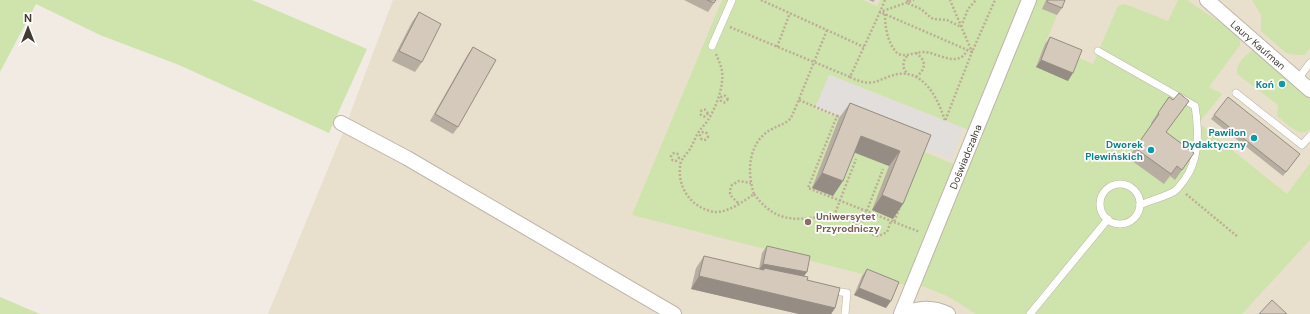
<svg xmlns="http://www.w3.org/2000/svg" width="1310" height="314" viewBox="0 0 1310 314" font-family="'DM Sans',sans-serif">
  <style>
    .education { fill: #e9dfcd }
    .green { fill: #cfe4ac }
    .parking { fill: #e1dedb }
    .lines { fill: none; stroke-linecap: round; stroke-linejoin: round }
    .service-casing { stroke: #beb5a9; stroke-width: 8 }
    .minor-casing { stroke: #beb5a9; stroke-width: 16 }
    .path { stroke: #bdad97; stroke-width: 2.5; stroke-dasharray: 2 2; stroke-linecap: butt }
    .service { stroke: #fff; stroke-width: 7 }
    .minor { stroke: #fff; stroke-width: 14 }
    .wall { fill: #b7ada1 }
    .shaded-wall { fill: #958d83 }
    .building { fill: #d5c9bb; stroke: #958d83 }
    .culture-dot { fill: #0f9aa8; stroke: #fff; stroke-width: 1.5 }
    .education-dot { fill: #8d6e63; stroke: #fff; stroke-width: 1.5 }
    .labels { text-anchor: middle; stroke-width: 3.5; stroke-linejoin: round; paint-order: stroke }
    .street-label { font-size: 10px; fill: #423b33; stroke: #fff }
    .culture-label { font-size: 10px; font-weight: bold; fill: #0d838f; stroke: #fff; text-anchor: end }
    .education-label { font-size: 10px; font-weight: bold; fill: #785e54; stroke: #fff; text-anchor: start }
  </style>
  <rect width="100%" height="100%" fill="#f1ebe3"/>
  <polygon class="education" points="393,0 1310,0 1310,314 268,314 344,130"/>
  <g class="green">
    <polygon points="0,0 252,0 367,49 329,133 179,65 100,35 36,4 0,72"/>
    <polygon points="722,0 863,0 877,6 880,0 1022,0 969,130 830,75 815,108 839,118 812,188 851,151 920,150 956,165 905,285 632,215"/>
    <polygon points="1035,0 1063,0 1036,67 1077,57 1093,64 1118,6 1125,4 1168,21 1178,0 1187,0 1230,29 1240,38 1240,45 1209,87 1222,94 1199,123 1287,194 1310,163 1310,240 1242,314 976,314 949,297 920,285"/>
    <polygon points="1252,0 1310,0 1310,48 1305,55 1296,55 1286,53 1261,31 1261,15"/>
    <path d="M1253 50H1256L1310 99V129C1300 140 1285 122 1277 116L1278 105 1237 74C1235 65 1246 54 1253 50Z"/>
    <polygon points="0,297 40,314 0,314"/>
  </g>
  <polygon class="parking" points="829,75 963,128 951,159 816,106"/>
  <g class="lines">
    <g class="service-casing">
      <g id="service">
        <polyline points="712,46 732,0"/>
        <path d="M1098 51 1195 106C1199 130 1200 158 1185 179 1182 183 1179 188 1175 191 1165 197 1151 200 1140 205"/>
        <polyline points="1298,79 1310,63"/>
        <polyline points="1236,93 1302,145 1310,136"/>
        <circle cx="1120" cy="204" r="20"/>
        <polyline points="830,290 847,293 845,314"/>
        <polyline points="1030,314 1108,219"/>
      </g>
    </g>
    <g class="minor-casing">
      <g id="minor">
        <path id="s1" d="M1207 0 1310 90"/>
        <polyline points="341,123 407,158 674,314"/>
        <path id="s2" d="M901 314 1029 0"/>
        <path d="M903 314C919 308 932 306 948 314"/>
      </g>
    </g>
    <g class="path">
      <polyline points="761,0 864,47"/>
      <polyline points="885,0 880,12 914,0"/>
      <polyline points="908,0 907,3 921,9 929,16 933,19 947,20 961,27 968,9 976,0"/>
      <path d="M885 14C885 29 888 44 898 54 909 57 914 52 924 52 936 52 959 69 967 50"/>
      <polyline points="730,27 850,77 880,12 972,52 995,0"/>
      <polyline points="777,47 790,13"/>
      <path d="M716 54C718 59 721 65 722 71 724 87 716 107 708 120 705 125 701 128 698 133 695 138 693 144 690 149 686 155 680 160 680 167 678 186 689 204 707 210 710 211 713 212 716 212 729 212 744 201 754 194 747 173 748 146 767 132 774 127 783 125 789 120 792 117 793 113 795 109L827 30"/>
      <path d="M907 56C902 62 902 69 908 74"/>
      <path d="M850 77C860 82 870 85 880 80 886 78 892 75 898 74 925 70 939 101 945 121L972 52 950 0"/>
      <path d="M916 77C926 69 927 61 916 53"/>
      <circle cx="724" cy="99" r="3.5"/>
      <polyline points="799,100 837,116"/>
      <circle cx="704" cy="113" r="3.5"/>
      <polygon points="837,116 923,149 894,222 808,188"/>
      <circle cx="704" cy="136" r="4"/>
      <circle cx="675" cy="157" r="4"/>
      <path d="M754 194C770 215 784 221 810 218 820 217 831 215 841 217 848 219 855 222 861 226 867 231 871 235 879 236L887 232 891 221"/>
      <polyline points="1186,194 1238,237"/>
      <path d="M738 203C732 196 727 196 732 185L739 181 751 183"/>
      <polyline points="834,216 856,159"/>
      <polyline points="894,222 920,232"/>
      <polyline points="861,226 883,169"/>
    </g>
    <use href="#service" class="service"/>
    <use href="#minor" class="minor"/>
  </g>
  <g class="wall">
    <polygon points="684,0 716,0 708,12"/>
    <polygon points="869,0 875,0 873,2"/>
    <polygon points="1046,0 1065,0 1062,8 1057,15 1042,9"/>
    <polygon points="419,12 422,62 415,72 392,61 412,22"/>
    <polygon points="1050,37 1068,81 1036,67 1045,44"/>
    <polygon points="473,47 458,127 453,134 430,121 468,54"/>
    <polygon points="1169,97 1173,100 1189,101 1166,132 1194,153 1175,180 1170,176 1164,184 1128,158 1152,124 1151,123"/>
    <polygon points="850,103 931,135 893,219 872,210 889,166 855,153 833,196 812,188 839,118"/>
    <polygon points="1214,115 1300,154 1283,176 1211,119"/>
    <polygon points="767,246 804,276 835,308 831,314 799,314 691,289 696,268 704,256 759,269 762,253"/>
    <polygon points="867,269 886,308 854,295 862,276"/>
  </g>
  <g class="shaded-wall">
    <polygon points="1041,60 1073,73 1068,81 1036,67"/>
    <polygon points="861,136 900,151 889,166 851,151"/>
    <polygon points="822,173 843,181 833,196 812,188"/>
    <polygon points="882,195 903,204 893,219 872,210"/>
    <polygon points="763,264 807,272 802,279 764,268 762,272 758,271"/>
    <polygon points="699,276 835,308 831,314 799,314 691,289"/>
    <polygon points="859,288 891,301 886,308 854,295"/>
  </g>
  <g class="building">
    <polygon points="707,0 716,0 714,3"/>
    <polygon points="1048,0 1065,0 1062,8 1047,2"/>
    <polygon points="419,12 441,24 422,62 399,51"/>
    <polygon points="1050,37 1082,50 1073,73 1041,60"/>
    <polygon points="473,47 496,60 458,127 435,114"/>
    <polygon points="1179,93 1189,101 1166,132 1194,153 1182,170 1177,166 1171,174 1135,148 1159,114 1158,113 1169,97 1173,100"/>
    <polygon points="1228,97 1300,154 1286,172 1214,115"/>
    <polygon points="850,103 931,135 903,204 882,195 900,151 861,136 843,181 822,173"/>
    <polygon points="767,246 810,256 807,272 763,264"/>
    <polygon points="704,256 764,270 764,268 808,277 807,280 840,288 835,308 699,276"/>
    <polygon points="867,269 899,282 891,301 859,288"/>
    <polygon points="1272,300 1287,314 1259,314"/>
  </g>
  <g class="culture-dot">
    <circle cx="1282" cy="84" r="4"/>
    <circle cx="1254" cy="138" r="4"/>
    <circle cx="1151" cy="150" r="4"/>
  </g>
  <circle class="education-dot" cx="808" cy="222" r="4"/>
  <g class="labels">
    <g class="street-label">
      <text dy="4" stroke="none"><textPath href="#s1" startOffset="68">Laury Kaufman</textPath></text>
      <text dy="4" stroke="none"><textPath href="#s2" startOffset="170">Doświadczalna</textPath></text>
    </g>
    <g class="culture-label">
      <text x="1274" y="88">Koń</text>
      <text x="1246" y="136">Pawilon<tspan x="1246" dy="12">Dydaktyczny</tspan></text>
      <text x="1143" y="148">Dworek<tspan x="1143" dy="12">Plewińskich</tspan></text>
    </g>
    <g class="education-label">
      <text x="816" y="220">Uniwersytet<tspan x="816" dy="12">Przyrodniczy</tspan></text>
    </g>
  </g>
  <g transform="translate(28 28)" stroke="#ffffff" stroke-width="3" paint-order="stroke">
  <path d="M0-3L7 15L0 10L-7 15Z" fill="#423b33"/>
  <text y="-6" font-size="11" font-weight="bold" text-anchor="middle" fill="#423b33">N</text>
  </g>
</svg>
